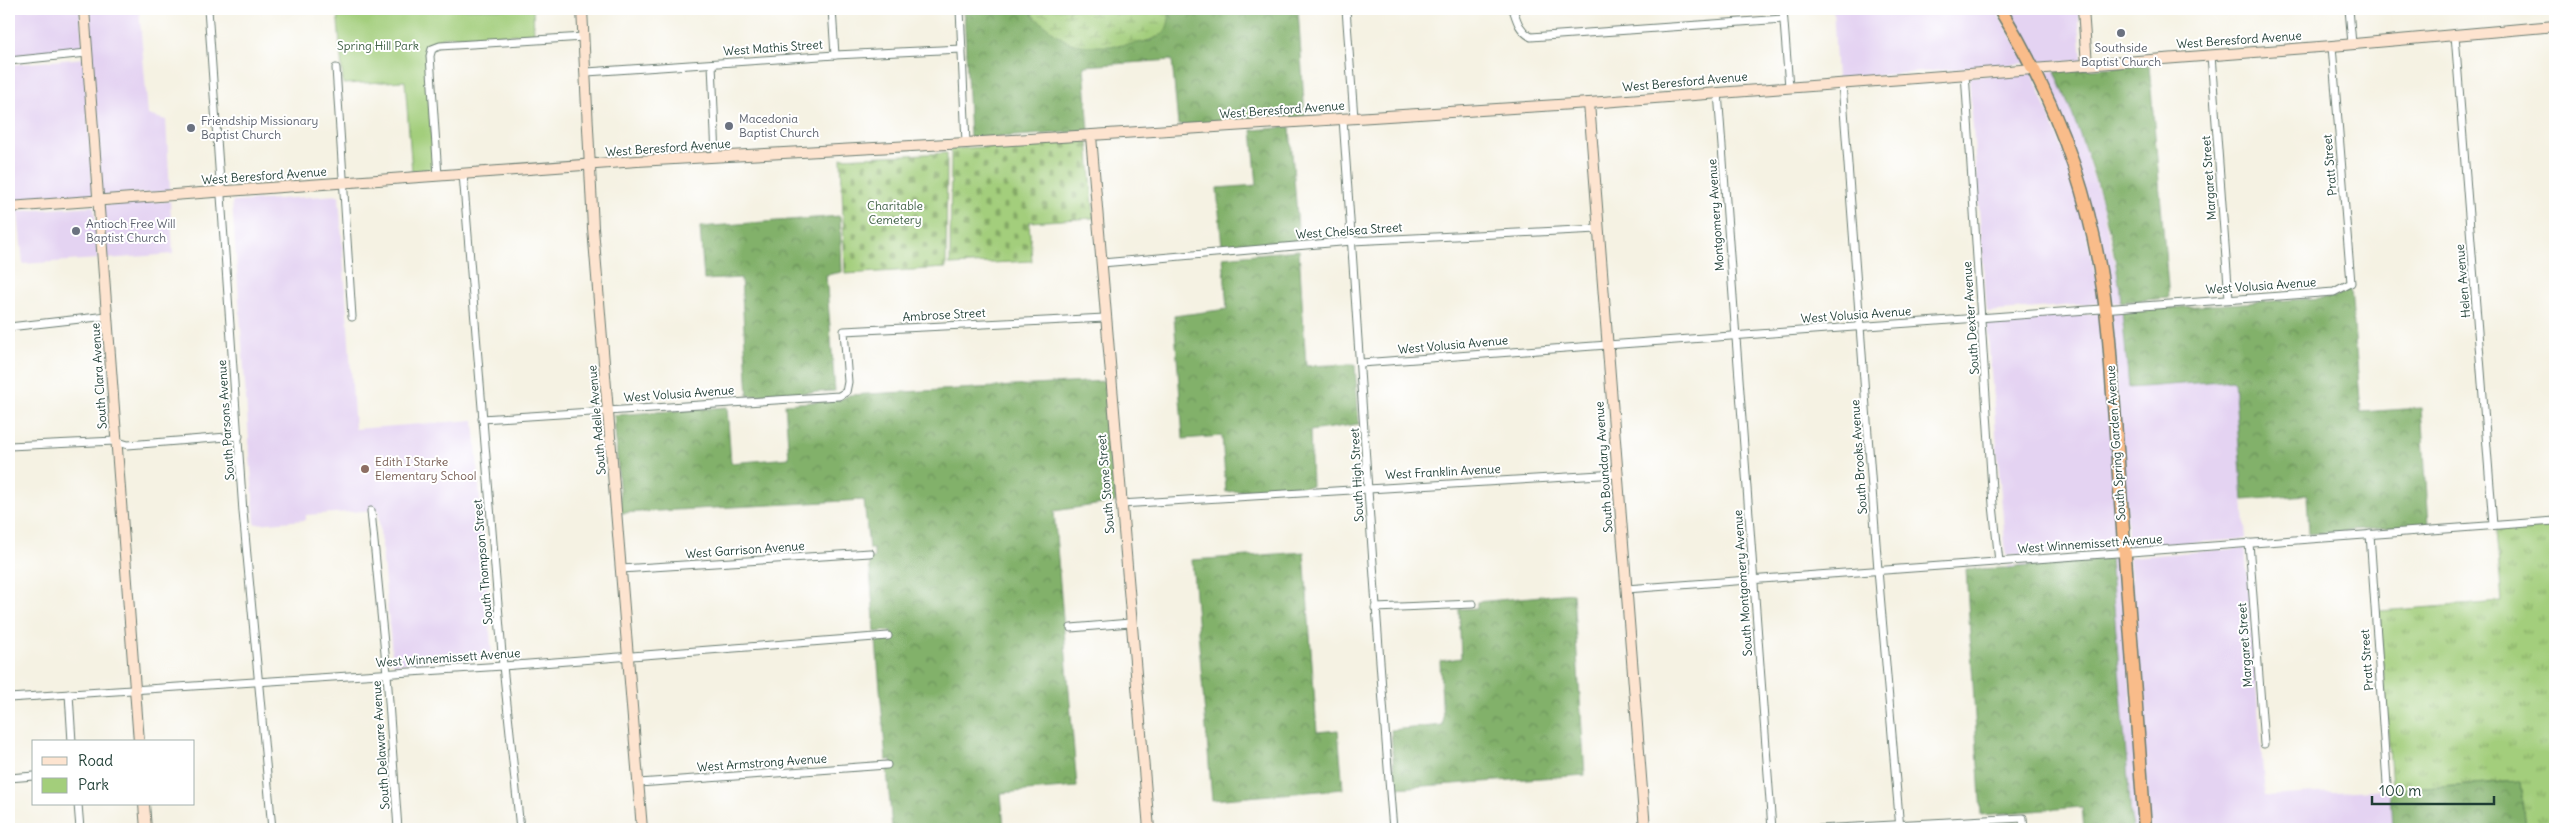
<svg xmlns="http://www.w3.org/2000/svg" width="2564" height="838" viewBox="0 0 2564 838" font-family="Delius,sans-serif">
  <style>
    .built { fill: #e4d3f2 }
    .grass { fill: url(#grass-tufts); stroke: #618658 }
    .forest { fill: url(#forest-crowns); stroke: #507750 }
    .wetland { fill: url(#wetland-marsh); stroke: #618658 }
    .cemetery { fill: url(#cemetery-stones); stroke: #618658 }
    .park { fill: #a3ce7b; stroke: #618658 }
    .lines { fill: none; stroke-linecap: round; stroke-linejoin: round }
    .street-casing { stroke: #6a7c71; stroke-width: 9 }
    .secondary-casing { stroke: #6a7c71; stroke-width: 12 }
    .highway-casing { stroke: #6a7c71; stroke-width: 15 }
    .street { stroke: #fff; stroke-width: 7 }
    .secondary { stroke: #fde4d0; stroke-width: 10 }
    .highway { stroke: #f9bc8a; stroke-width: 12 }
    .worship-dot { fill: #6b7280; stroke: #fff; stroke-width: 2 }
    .education-dot { fill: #8d6e63; stroke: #fff; stroke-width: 2 }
    .labels { text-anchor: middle; stroke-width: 4; stroke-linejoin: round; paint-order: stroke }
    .street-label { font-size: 12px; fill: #1f3d34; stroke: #fff }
    .park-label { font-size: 12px; fill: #406146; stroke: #fff }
    .worship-label { font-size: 12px; fill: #5b616d; stroke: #fff; text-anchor: start }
    .education-label { font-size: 12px; fill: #785e54; stroke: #fff; text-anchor: start }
  </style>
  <defs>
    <pattern id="grass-tufts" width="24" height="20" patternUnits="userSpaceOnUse" patternTransform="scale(1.25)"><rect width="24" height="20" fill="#a3ce7b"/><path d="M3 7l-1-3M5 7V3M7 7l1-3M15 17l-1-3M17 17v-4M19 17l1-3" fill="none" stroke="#84a866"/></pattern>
    <pattern id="forest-crowns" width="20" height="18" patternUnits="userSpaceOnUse" patternTransform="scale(1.25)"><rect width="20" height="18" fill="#82b16b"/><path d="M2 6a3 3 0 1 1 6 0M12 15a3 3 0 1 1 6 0" fill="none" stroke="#6a9159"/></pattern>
    <pattern id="wetland-marsh" width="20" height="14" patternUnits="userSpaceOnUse" patternTransform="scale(1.25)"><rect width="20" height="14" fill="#a3ce7b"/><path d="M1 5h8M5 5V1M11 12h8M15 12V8" fill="none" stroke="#84a866"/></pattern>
    <pattern id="cemetery-stones" width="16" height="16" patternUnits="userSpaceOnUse" patternTransform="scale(1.25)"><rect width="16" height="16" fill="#a3ce7b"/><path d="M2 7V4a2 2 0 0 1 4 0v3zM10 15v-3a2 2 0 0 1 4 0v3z" fill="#84a866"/></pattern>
  </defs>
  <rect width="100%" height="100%" fill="#fff"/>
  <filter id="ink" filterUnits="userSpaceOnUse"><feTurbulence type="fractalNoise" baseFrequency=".02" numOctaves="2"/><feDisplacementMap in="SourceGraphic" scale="10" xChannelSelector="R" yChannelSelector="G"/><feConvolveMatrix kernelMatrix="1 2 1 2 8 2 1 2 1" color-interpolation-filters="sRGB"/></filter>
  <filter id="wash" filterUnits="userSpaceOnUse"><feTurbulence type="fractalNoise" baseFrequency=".0096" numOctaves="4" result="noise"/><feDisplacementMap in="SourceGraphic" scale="20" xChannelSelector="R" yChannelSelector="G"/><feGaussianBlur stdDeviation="1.12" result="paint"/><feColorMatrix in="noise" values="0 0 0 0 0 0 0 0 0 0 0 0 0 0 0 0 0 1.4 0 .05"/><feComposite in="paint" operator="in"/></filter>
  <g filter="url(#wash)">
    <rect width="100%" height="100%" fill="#f5f2e3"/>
    <g class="built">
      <polygon points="9,9 80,9 83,49 9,56"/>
      <polygon points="88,9 139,9 148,115 166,120 170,191 101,196"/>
      <polygon points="1833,9 1995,9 2027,63 1837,79"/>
      <polygon points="2005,9 2078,9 2082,61 2036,62"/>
      <polygon points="84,58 93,196 9,203 9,157 13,156 9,65"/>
      <polygon points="2055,71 2074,117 2101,202 2119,283 2121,302 2109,303 2041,72"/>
      <polygon points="2032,72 2077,187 2101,303 1987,312 1969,77"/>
      <polygon points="339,195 355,429 474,420 492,657 393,664 378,510 306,515 306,520 255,524 232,202"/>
      <polygon points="170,201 173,254 107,259 102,205"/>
      <polygon points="94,206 98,259 23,264 18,213 9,212"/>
      <polygon points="2122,311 2129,388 2234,380 2246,539 2129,547 2111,312"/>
      <polygon points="2102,313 2120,548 2006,556 1987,322"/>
      <polygon points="2245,548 2265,796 2390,789 2392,829 2150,829 2129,557"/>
      <polygon points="2121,557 2141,829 2132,829 2110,559 2007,568 2007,566"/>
    </g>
    <polygon class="grass" points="2555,526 2555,829 2525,829 2520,781 2390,789 2392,788 2379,611 2502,602 2496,530"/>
    <g class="forest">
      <polygon points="964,9 1031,9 1033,16 1071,43 1101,45 1151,41 1170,16 1169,9 1298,9 1305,117 1178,125 1172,60 1084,66 1089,131 970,139"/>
      <path d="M2149 65 2169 298 2121 302C2114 223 2085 144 2055 71Z"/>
      <polygon points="1290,127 1299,241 1222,248 1217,188 1257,185 1252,130"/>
      <polygon points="840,216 842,272 826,275 835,391 748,396 741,278 704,280 700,227"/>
      <polygon points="1299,250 1306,366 1355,364 1359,424 1310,431 1312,486 1226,492 1222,436 1183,439 1174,316 1227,309 1223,257"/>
      <polygon points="2351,289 2361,412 2421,408 2429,525 2309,534 2307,495 2243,500 2234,380 2129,388 2122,311 2334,297"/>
      <polygon points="1106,381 1116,502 1054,511 1077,787 1001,793 1004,829 892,829 887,769 892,769 891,760 886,760 876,641 892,640 891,631 875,632 869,558 874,558 874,549 869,549 864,500 621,513 614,415 727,407 731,463 789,458 785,404 839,400 849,395"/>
      <polygon points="1304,552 1317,732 1338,730 1343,789 1212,800 1192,560"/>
      <polygon points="2110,558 2132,829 2084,829 2082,807 1981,815 1966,569 2008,568"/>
      <polygon points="1573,593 1585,775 1395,788 1391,730 1443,725 1440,661 1461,658 1459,609 1477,608 1477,602"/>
      <polygon points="2520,781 2525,829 2392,829 2390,789"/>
    </g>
    <path class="wetland" d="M1031 9H1169C1170 15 1169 25 1165 31 1155 47 1088 49 1071 43 1060 39 1043 23 1033 16Z"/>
    <g class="cemetery">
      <polygon points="1088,141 1094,218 1029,222 1032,261 950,265 951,153 949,149"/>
      <polygon points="947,153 946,268 845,274 841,158"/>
    </g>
    <polygon class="park" points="337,9 533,9 534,34 442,37 425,49 434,171 412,172 405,81 343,84"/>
  </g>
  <g filter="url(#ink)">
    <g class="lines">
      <g class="street-casing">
        <g id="street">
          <polyline points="208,9 243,512 272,829"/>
          <polyline points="832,9 835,55"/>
          <polyline points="960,9 966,143"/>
          <polyline points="1346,9 1354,118"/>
          <path d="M1513 9C1517 21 1519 30 1531 37L1783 19"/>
          <polyline points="1783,9 1789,87"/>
          <polyline points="2349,9 2352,44"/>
          <polyline points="2455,35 2493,525"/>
          <polyline points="2211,55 2229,299"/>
          <polyline points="9,61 87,53"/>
          <polyline points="712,64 716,157"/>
          <polyline points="336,68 352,317"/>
          <polyline points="587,72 835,55 962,49"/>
          <polyline points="1965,73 1993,505 1999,562"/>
          <polyline points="1842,83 1878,570 1900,829"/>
          <polyline points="1718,92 1772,829"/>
          <path d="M1343 119C1360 356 1373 593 1393 829"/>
          <polyline points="463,174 503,666 520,829"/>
          <polyline points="438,176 430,56 432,49 440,46 584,37"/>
          <polyline points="1102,263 1352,241 1598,229"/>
          <polyline points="9,327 107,316"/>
          <polyline points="1361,363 2334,292 2351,283 2332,46"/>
          <polyline points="482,419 839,396 846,392 848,382 844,331 1105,318"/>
          <polyline points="9,446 115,441 128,445 239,436"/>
          <polyline points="1120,504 1617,474"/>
          <polyline points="371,511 387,674 398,829"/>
          <polyline points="2370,534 2387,784"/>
          <polyline points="2249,543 2264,744"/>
          <polyline points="621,569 870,553"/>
          <polyline points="1626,589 2555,521"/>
          <polyline points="1375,608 1473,604"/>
          <polyline points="1071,628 1130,623"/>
          <polyline points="69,694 72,742"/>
          <polyline points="9,698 503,666 888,636"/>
          <polyline points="9,778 34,776"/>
          <polyline points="639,783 887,765"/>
          <polyline points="78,804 80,829"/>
          <polyline points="1819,829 2023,818 2024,829"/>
        </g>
      </g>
      <g class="secondary-casing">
        <g id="secondary">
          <polyline points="84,9 139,742"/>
          <polyline points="582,9 593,228 642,829"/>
          <polyline points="2083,9 2087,65"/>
          <polyline points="1589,103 1645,829"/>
          <polyline points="1091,136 1149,829"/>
          <polyline points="9,207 637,161 966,143 1589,103 2332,46 2555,26"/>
          <polyline points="144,804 146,829"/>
        </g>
      </g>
      <g class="highway-casing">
        <path id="highway" d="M2000 9C2064 114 2098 216 2109 339L2145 829"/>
      </g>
      <use href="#street" class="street"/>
      <use href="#secondary" class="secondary"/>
      <use href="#highway" class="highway"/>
    </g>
  </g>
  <g class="worship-dot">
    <circle cx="2121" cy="33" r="5"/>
    <circle cx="729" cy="126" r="5"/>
    <circle cx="191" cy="128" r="5"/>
    <circle cx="76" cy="231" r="5"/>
  </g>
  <circle class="education-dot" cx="365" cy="469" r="5"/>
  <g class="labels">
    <g class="street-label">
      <text transform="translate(2239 40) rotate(-4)" y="4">West Beresford Avenue</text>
      <text transform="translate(773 48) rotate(-4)" y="4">West Mathis Street</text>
      <text transform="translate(1685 82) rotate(-5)" y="4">West Beresford Avenue</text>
      <text transform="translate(1282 110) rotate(-4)" y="4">West Beresford Avenue</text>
      <text transform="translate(668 148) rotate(-4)" y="4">West Beresford Avenue</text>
      <text transform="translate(2330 165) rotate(-95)" y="4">Pratt Street</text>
      <text transform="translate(264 176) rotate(-4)" y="4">West Beresford Avenue</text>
      <text transform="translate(2209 178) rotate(-94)" y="4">Margaret Street</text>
      <text transform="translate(1716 215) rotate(-94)" y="4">Montgomery Avenue</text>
      <text transform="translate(1349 231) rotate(-4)" y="4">West Chelsea Street</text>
      <text transform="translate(2463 281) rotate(-95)" y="4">Helen Avenue</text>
      <text transform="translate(2261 286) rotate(-4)" y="4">West Volusia Avenue</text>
      <text transform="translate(944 315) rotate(-3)" y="4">Ambrose Street</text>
      <text transform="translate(1856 315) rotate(-4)" y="4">West Volusia Avenue</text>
      <text transform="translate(1971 318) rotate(-94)" y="4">South Dexter Avenue</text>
      <text transform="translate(1453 345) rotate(-5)" y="4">West Volusia Avenue</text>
      <text transform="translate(99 376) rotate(-94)" y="4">South Clara Avenue</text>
      <text transform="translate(679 394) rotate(-4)" y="4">West Volusia Avenue</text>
      <text transform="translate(226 420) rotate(-94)" y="4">South Parsons Avenue</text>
      <text transform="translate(597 420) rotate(-95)" y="4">South Adelle Avenue</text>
      <text transform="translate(2116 443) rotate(-94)" y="4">South Spring Garden Avenue</text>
      <text transform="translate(1859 457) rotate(-94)" y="4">South Brooks Avenue</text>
      <text transform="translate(1604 467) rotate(-94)" y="4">South Boundary Avenue</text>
      <text transform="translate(1443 472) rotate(-3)" y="4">West Franklin Avenue</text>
      <text transform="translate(1357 475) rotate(-93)" y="4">South High Street</text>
      <text transform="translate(1106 484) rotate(-95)" y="4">South Stone Street</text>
      <text transform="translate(2090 544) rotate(-4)" y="4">West Winnemissett Avenue</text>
      <text transform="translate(745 550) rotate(-4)" y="4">West Garrison Avenue</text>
      <text transform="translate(483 562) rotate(-95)" y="4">South Thompson Street</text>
      <text transform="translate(1743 583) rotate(-94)" y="4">South Montgomery Avenue</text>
      <text transform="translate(2245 645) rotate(-94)" y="4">Margaret Street</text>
      <text transform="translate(448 658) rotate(-4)" y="4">West Winnemissett Avenue</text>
      <text transform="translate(2367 660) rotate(-94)" y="4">Pratt Street</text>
      <text transform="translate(381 745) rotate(-94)" y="4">South Delaware Avenue</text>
      <text transform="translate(762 763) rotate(-4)" y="4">West Armstrong Avenue</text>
    </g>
    <g class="park-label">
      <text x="378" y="50">Spring Hill Park</text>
      <text x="895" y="210">Charitable<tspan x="895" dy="14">Cemetery</tspan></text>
    </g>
    <g class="worship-label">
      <text x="2121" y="52" text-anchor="middle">Southside<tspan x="2121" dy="14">Baptist Church</tspan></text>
      <text x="739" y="123">Macedonia<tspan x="739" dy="14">Baptist Church</tspan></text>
      <text x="201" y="125">Friendship Missionary<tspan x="201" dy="14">Baptist Church</tspan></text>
      <text x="86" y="228">Antioch Free Will<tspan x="86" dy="14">Baptist Church</tspan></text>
    </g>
    <g class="education-label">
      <text x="375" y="466">Edith I Starke<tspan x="375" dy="14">Elementary School</tspan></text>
    </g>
  </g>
  <rect width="2564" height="838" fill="none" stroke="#fff" stroke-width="30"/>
  <rect x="32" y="740" width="162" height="65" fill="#ffffff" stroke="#a5b1ae"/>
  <rect x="42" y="757" width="25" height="8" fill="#fde4d0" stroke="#a5b1ae"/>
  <text x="78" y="766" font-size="15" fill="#1f3d34">Road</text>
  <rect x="42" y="778" width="25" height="15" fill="#a3ce7b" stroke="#a5b1ae"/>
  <text x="78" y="790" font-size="15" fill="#1f3d34">Park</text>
  <path d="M2372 796v8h122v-8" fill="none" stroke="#1f3d34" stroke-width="2.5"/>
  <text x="2379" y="796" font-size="15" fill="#1f3d34" stroke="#ffffff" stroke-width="4" paint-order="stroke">100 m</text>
</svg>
